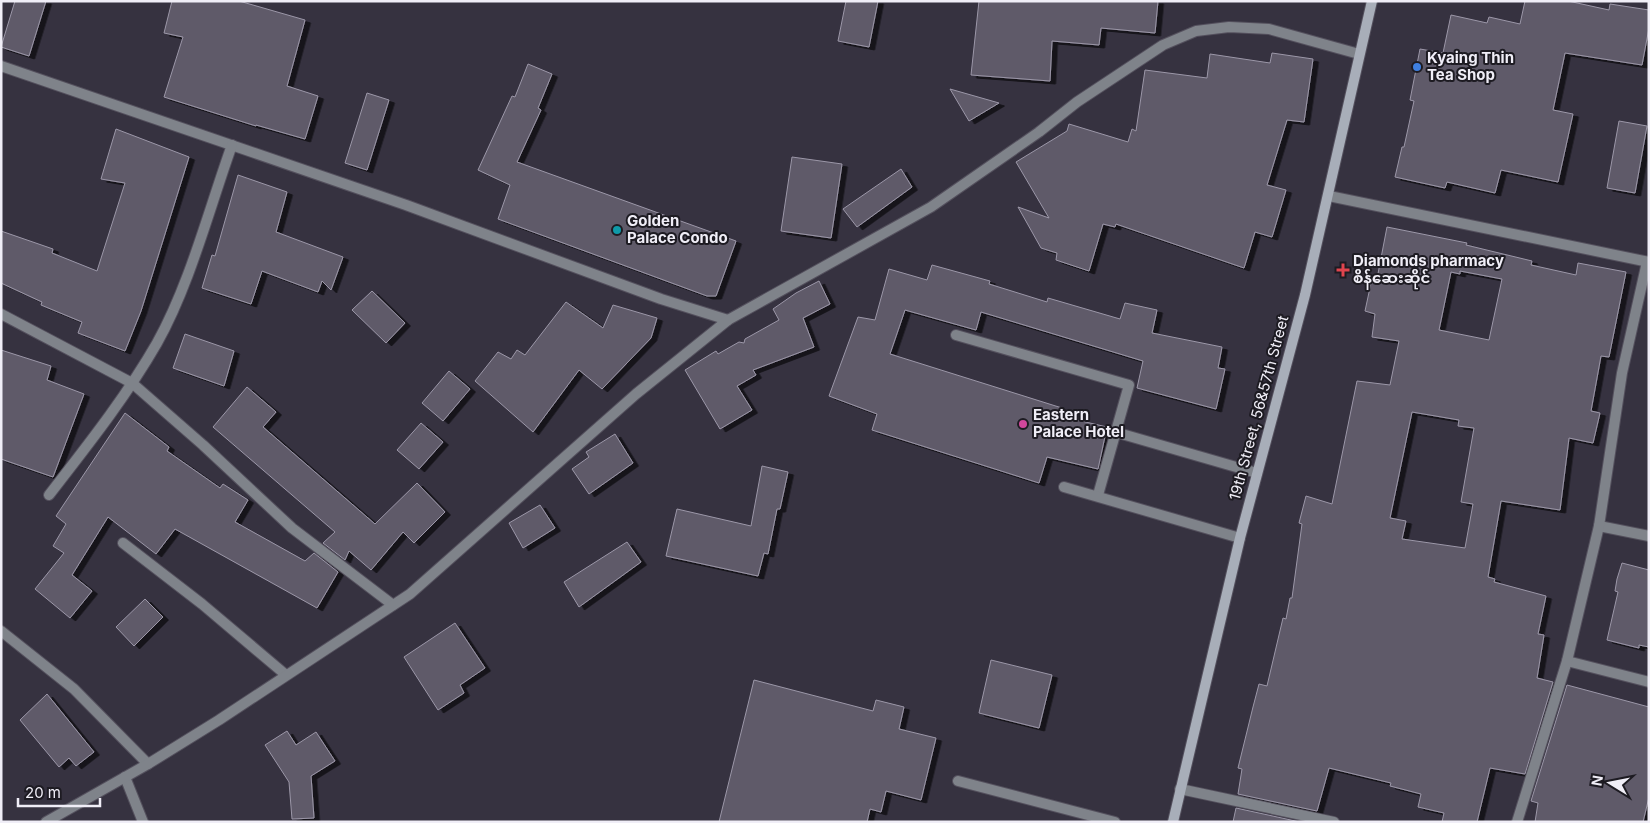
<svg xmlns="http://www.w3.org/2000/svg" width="1650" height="823" viewBox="0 0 1650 823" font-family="Inter,'Noto Sans Myanmar',sans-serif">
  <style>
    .building { fill: #5e5a69; stroke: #9c97a8; fill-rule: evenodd; filter: url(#shadow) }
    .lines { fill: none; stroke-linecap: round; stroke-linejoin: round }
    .lane-casing { stroke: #54505d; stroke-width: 12 }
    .street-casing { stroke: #54505d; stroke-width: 12 }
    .secondary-casing { stroke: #54505d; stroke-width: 12 }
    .lane { stroke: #7f838a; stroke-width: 10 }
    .street { stroke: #7f838a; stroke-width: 10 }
    .secondary { stroke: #a8aeb9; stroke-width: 10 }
    .shop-dot { fill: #3f7fe0; stroke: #1d1b22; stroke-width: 2 }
    .culture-dot { fill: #0f9aa8; stroke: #1d1b22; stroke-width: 2 }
    .health-dot { fill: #e0444e; stroke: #1d1b22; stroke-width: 2 }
    .hotel-dot { fill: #d1479c; stroke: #1d1b22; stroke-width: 2 }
    .labels { text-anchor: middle; stroke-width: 4; stroke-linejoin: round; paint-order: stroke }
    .poi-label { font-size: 15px; font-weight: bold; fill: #f0eef7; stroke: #1d1b22; text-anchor: start }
    .street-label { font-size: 15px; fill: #f0eef7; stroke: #1d1b22 }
  </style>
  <defs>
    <filter id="shadow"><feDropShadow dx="5.5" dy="3" stdDeviation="0" flood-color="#0009"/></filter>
  </defs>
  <rect width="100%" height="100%" fill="#363240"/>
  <g class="building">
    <polygon points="15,1 46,1 29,56 1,47"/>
    <polygon points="172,1 239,1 305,20 287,86 318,96 305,139 256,125 256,126 164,97 183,37 164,33"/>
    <polygon points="846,1 878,1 869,47 838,41"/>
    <polygon points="979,1 1158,1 1155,33 1101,28 1099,45 1052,41 1050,81 971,75"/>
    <polygon points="1525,1 1568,1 1609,10 1610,4 1649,10 1649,28 1642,65 1565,53 1553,110 1573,114 1558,182 1501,170 1495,193 1447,182 1445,188 1395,177 1402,147 1404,147 1414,101 1410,100 1420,49 1443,53 1451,15 1487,23 1489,17 1520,24"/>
    <polygon points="1272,53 1313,59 1304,122 1287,120 1267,185 1286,190 1272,237 1255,232 1244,268 1116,224 1115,227 1103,224 1089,271 1056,260 1057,253 1041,248 1018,207 1049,218 1016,162 1067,131 1069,124 1128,142 1132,129 1136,131 1145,70 1207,78 1210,54 1270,63"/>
    <polygon points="528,64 552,74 538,108 541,110 517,162 736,241 716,296 707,296 498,219 510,185 478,170 512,96 515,97"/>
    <polygon points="950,89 999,103 969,121"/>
    <polygon points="367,93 389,100 367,170 345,163"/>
    <polygon points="1619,121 1647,126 1635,193 1607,188"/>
    <polygon points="116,129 189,157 141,311 125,351 78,333 82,322 41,305 42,302 1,283 1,231 53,249 52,253 97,271 125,183 101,179"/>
    <polygon points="792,157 842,164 831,238 781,231"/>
    <polygon points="901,169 912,187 857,227 843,209"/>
    <polygon points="238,175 287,192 276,232 343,257 331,290 322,281 318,292 262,271 251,304 202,288 212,255 215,256"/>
    <path d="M1387 227 1467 243 1466 245 1532 261 1531 265 1576 275 1578 263 1626 272 1609 357 1601 356 1591 411 1600 413 1593 443 1569 438 1560 510 1501 501 1488 577 1495 579 1494 582 1546 596 1538 634 1544 635 1537 678 1553 682 1525 774 1490 768 1477 822H1442L1444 813 1418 807 1421 794 1390 786 1391 783 1329 768 1317 811 1238 794 1242 769 1238 768 1253 707 1259 684 1267 686 1283 618 1286 619 1290 598H1292L1302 524 1299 523 1306 496 1332 504 1357 381 1390 385 1399 341 1372 337 1375 314 1365 311 1371 283 1376 284ZM1460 271 1502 279 1489 340 1439 330 1451 272 1460 274ZM1412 412 1459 420 1458 426 1474 428 1461 502 1473 504 1465 548 1402 539 1406 521 1390 518Z"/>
    <polygon points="932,265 990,281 989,284 1047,302 1048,298 1120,319 1125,303 1157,310 1152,333 1222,347 1218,368 1225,369 1216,409 1137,388 1143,361 981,312 976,330 905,310 890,354 1062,408 1060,416 1107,427 1098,469 1047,457 1039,483 872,430 877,414 829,396 858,317 875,320 889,269 927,280"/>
    <polygon points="819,281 830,304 803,318 814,347 753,370 756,375 737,386 752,410 720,429 685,370 716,351 718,354 739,342 744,343 745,339 779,320 773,309 796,293"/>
    <polygon points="372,291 405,323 386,343 352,310"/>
    <polygon points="566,302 603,328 613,305 657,318 651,338 602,389 579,370 533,432 475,381 498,352 511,359 517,350 525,355"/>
    <polygon points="185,334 234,351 224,386 173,368"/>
    <polygon points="1,350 51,366 47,380 84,394 53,477 1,459"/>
    <polygon points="449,371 470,389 443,421 422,403"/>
    <polygon points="247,387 276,412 263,427 375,524 417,483 445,512 414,543 403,532 371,570 349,551 345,560 323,543 335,532 213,427"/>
    <polygon points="125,413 169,447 167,451 220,488 223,484 248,500 235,522 305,561 314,553 338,572 317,608 175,529 156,554 108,517 72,575 92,591 70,618 35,589 64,553 53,546 66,524 56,516"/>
    <polygon points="421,423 443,442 419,469 397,450"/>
    <polygon points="615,434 633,463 589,494 572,469 589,457 586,452"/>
    <polygon points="762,466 788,472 780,509 777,509 768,554 764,553 758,576 666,556 677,509 751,526"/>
    <polygon points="540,505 555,528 523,548 509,523"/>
    <polygon points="627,542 641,562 579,607 564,582"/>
    <polygon points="1622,563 1649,570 1649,647 1639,645 1639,648 1607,640 1618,592 1615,591 1617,579"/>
    <polygon points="145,599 163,617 134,646 116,627"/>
    <polygon points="455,623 485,668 460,685 464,693 438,710 404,657"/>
    <polygon points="991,660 1052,675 1039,728 979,713"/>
    <polygon points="754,680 873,711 876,700 904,707 899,729 936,738 921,800 886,791 881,812 870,809 867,822 719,822"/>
    <polygon points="1567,685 1649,707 1649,797 1643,822 1535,822 1538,803 1531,801"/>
    <polygon points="47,694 94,752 76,766 69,758 59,767 20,720"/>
    <polygon points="287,731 296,745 316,732 335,761 311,776 314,818 292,819 289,782 265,745"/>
    <polygon points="1236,808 1300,822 1233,822"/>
  </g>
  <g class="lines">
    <g class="lane-casing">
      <g id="lane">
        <polyline points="956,335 1129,385 1098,495"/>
        <polyline points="1115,432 1257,473"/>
        <polyline points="1064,487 1240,538"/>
      </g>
    </g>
    <g class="street-casing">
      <g id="street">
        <polyline points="1,66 406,205 661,299 728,320"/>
        <polyline points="1329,196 1649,262"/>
        <polyline points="1,314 132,383 203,445 292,528 393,605"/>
        <path d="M49 495C87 446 126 397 157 343 190 284 209 209 232 145"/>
        <polyline points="1599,526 1649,536"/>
        <polyline points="123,543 202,604 286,675"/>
        <polyline points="1,631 74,689 148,764"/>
        <polyline points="1567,661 1649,682"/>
        <polyline points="125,777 143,822"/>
        <polyline points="958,781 1115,822"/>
        <polyline points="1180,789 1334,822"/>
        <polyline points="46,822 148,764 219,720 410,594 636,394 728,320 931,207 1039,132 1077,102 1163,45 1196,31 1229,27 1269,29 1359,54"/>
        <polyline points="1517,822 1567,661 1599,526 1622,373 1647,262"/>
      </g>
    </g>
    <g class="secondary-casing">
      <polyline id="secondary" points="1173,822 1240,538 1305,295 1372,1"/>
    </g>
    <use href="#lane" class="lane"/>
    <use href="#street" class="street"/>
    <use href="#secondary" class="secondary"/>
  </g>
  <circle class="shop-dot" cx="1417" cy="67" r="5"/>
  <circle class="culture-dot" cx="617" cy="230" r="5"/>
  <path class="health-dot" d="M1340.5 262.5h5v5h5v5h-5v5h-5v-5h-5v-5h5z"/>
  <circle class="hotel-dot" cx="1023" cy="424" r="5"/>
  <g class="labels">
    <g class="poi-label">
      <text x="1427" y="63">Kyaing Thin<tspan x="1427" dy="17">Tea Shop</tspan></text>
      <text x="627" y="226">Golden<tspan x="627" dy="17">Palace Condo</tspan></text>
      <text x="1353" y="266">Diamonds pharmacy<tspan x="1353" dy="17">စိန်ဆေးဆိုင်</tspan></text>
      <text x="1033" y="420">Eastern<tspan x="1033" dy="17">Palace Hotel</tspan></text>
    </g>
    <g class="street-label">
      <text transform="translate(1259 408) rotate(-75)" y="5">19th Street, 56&amp;57th Street</text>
    </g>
  </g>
  <rect width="1650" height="823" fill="none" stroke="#f0eef7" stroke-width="5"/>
  <g transform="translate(1610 783) rotate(280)" stroke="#1d1b22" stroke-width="4" paint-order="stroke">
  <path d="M0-4L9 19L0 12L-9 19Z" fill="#f0eef7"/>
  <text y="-8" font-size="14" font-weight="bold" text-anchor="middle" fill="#f0eef7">N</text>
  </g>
  <path d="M18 798v8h82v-8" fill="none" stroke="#f0eef7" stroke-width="2.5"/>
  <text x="25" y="798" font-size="15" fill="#f0eef7" stroke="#1d1b22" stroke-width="4" paint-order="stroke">20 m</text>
</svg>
